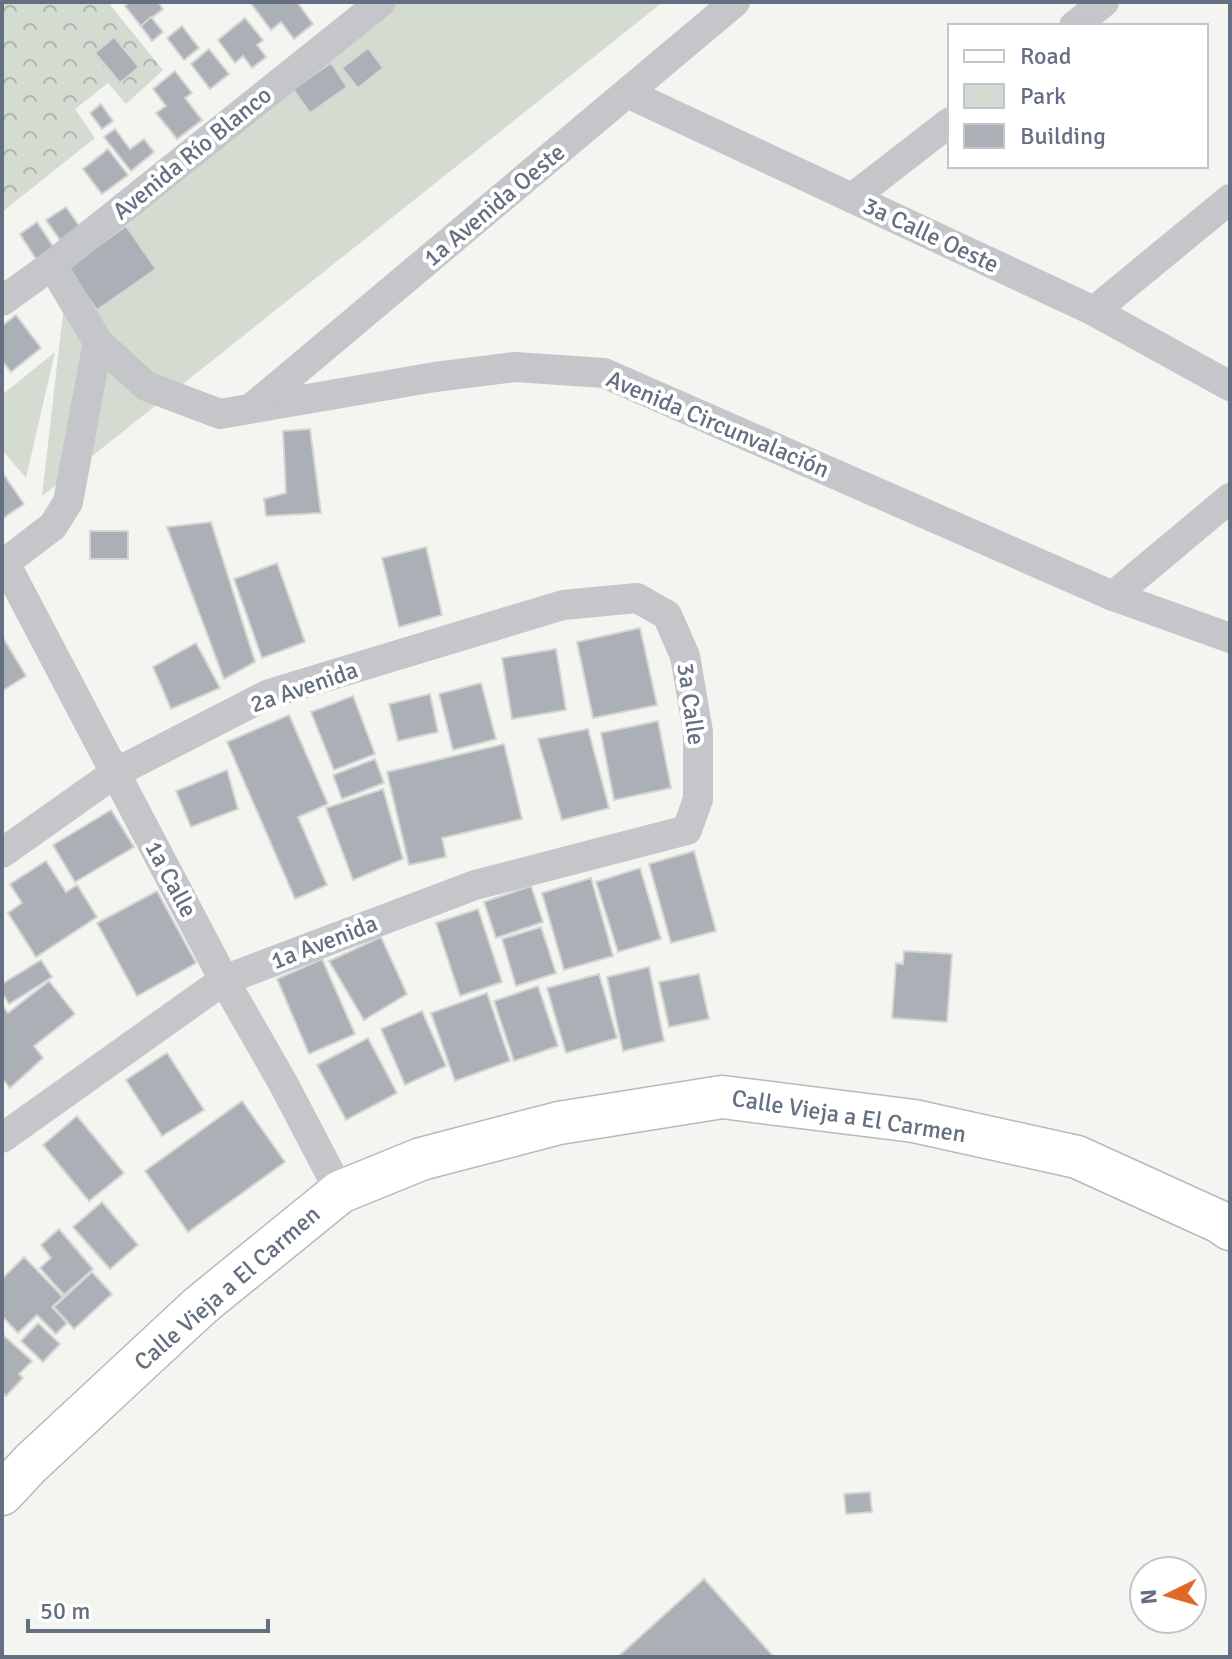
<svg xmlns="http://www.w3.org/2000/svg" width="1232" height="1659" viewBox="0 0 1232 1659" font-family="Signika,sans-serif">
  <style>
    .green { fill: #d4dbd1 }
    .forest { fill: url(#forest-crowns) }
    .building { fill: #aab0b6; stroke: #d5d5d3; stroke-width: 2 }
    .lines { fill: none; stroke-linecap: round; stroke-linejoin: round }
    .secondary-casing { stroke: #b6b9be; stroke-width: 45 }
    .street { stroke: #c4c6ca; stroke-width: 30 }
    .secondary { stroke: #fff; stroke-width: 42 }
    .labels { text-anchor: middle; stroke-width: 8; stroke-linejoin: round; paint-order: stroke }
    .street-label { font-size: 24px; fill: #647081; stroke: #fff }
  </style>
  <defs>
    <pattern id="forest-crowns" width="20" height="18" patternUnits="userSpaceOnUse" patternTransform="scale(2)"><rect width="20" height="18" fill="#d4dbd1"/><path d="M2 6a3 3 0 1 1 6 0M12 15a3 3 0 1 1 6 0" fill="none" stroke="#b0b6af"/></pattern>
  </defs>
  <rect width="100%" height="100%" fill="#f4f4f0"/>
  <g class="green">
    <polygon points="377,2 663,2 42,496 63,313 40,267"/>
    <polygon points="55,352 26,478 2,450 2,395"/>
  </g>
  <polygon class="forest" points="2,2 113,2 110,5 163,70 126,104 108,83 75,109 95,138 2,212"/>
  <g class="building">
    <polygon points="130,2 158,2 163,9 141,26 125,6"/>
    <polygon points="250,2 297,2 313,24 294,39 281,22 271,30"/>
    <polygon points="151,17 163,32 152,41 141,26"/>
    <polygon points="245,18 263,40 257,45 266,57 252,68 243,56 235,63 218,40"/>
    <polygon points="182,26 199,48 184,60 167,38"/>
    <polygon points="114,37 139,67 120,83 95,53"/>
    <polygon points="368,48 383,68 358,88 342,68"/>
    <polygon points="209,49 229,74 210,89 191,64"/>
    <polygon points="331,63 347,87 310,113 293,89"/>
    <polygon points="175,71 192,93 185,98 202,120 177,139 156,113 166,106 153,89"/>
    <polygon points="101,104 113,121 102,129 90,113"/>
    <polygon points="115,129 130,149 144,139 154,152 131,171 104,137"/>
    <polygon points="108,149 128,175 102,194 83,169"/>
    <polygon points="66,207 80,227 60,240 46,220"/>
    <polygon points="37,222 54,248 36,259 20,234"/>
    <polygon points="126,226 156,269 97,310 67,268"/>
    <polygon points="16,315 41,348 11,372 2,361 2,326"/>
    <polygon points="310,429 321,513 266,516 264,499 286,493 283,431"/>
    <polygon points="2,472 24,504 2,519"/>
    <polygon points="211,522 255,662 224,679 167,527"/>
    <rect x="90" y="531" width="38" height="28"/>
    <polygon points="426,547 442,615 399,627 382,558"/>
    <polygon points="277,563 305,642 262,658 234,579"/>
    <polygon points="640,628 657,705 593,718 577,642"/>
    <polygon points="2,636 26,676 2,691"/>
    <polygon points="196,643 220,688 171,709 153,667"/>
    <polygon points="556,649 566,710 512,719 502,658"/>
    <polygon points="481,683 496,739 453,750 439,694"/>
    <polygon points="430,694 438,732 398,741 389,704"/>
    <polygon points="353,696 375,754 334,770 311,712"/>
    <polygon points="289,715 328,804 298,817 327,885 295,899 227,742"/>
    <polygon points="658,721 671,788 614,800 601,733"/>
    <polygon points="588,729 609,808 562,820 538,739"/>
    <polygon points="504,744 522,819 442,838 446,857 409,865 387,772"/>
    <polygon points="375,759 384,783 342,799 333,775"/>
    <polygon points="227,770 238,809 191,827 176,791"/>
    <polygon points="383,789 403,859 353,880 326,808"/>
    <polygon points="111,810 134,847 75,882 53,845"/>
    <polygon points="694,851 716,931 671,943 649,864"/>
    <polygon points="46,861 66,892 77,885 97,917 36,957 8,913 22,903 10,884"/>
    <polygon points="640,868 661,939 618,952 596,882"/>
    <polygon points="591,878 613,956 564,970 542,893"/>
    <polygon points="531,886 543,922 496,938 484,902"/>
    <polygon points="157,891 196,963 137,996 97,923"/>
    <polygon points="478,909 502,982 460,996 436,923"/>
    <polygon points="541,927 556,973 516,986 502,939"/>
    <polygon points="381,937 407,994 364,1020 329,961"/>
    <polygon points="904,951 952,954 947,1022 892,1018 896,963 903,964"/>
    <polygon points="322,959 355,1034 309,1054 277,979"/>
    <polygon points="41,960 52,977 9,1004 2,993 2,984"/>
    <polygon points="649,967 664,1041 623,1051 607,977"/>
    <polygon points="599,974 617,1038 566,1053 547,988"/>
    <polygon points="699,974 709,1019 669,1027 659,982"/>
    <polygon points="49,981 75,1014 34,1046 43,1058 10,1088 2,1078 2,1005 8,1013"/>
    <polygon points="538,986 558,1046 514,1061 494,1001"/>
    <polygon points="487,993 510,1061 455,1081 431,1013"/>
    <polygon points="422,1011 446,1066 405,1085 381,1029"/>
    <polygon points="368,1038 397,1093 346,1120 317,1065"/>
    <polygon points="167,1053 204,1110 162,1136 126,1080"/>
    <polygon points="242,1101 285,1162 188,1232 145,1171"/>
    <polygon points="77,1116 124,1173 89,1201 43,1145"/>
    <polygon points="102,1202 138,1245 110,1269 73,1227"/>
    <polygon points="59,1229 93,1269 64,1295 40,1268 51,1258 41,1245"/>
    <polygon points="24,1257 63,1297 52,1307 67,1323 56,1334 37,1315 18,1333 2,1316 2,1279"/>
    <polygon points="92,1272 112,1294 74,1329 54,1307"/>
    <polygon points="38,1323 60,1344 43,1362 21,1341"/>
    <polygon points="2,1334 32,1361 19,1374 23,1378 6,1396 2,1392"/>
    <polygon points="870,1492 872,1512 846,1514 844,1494"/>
    <polygon points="704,1579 774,1657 621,1657 620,1655"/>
  </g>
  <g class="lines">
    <g class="secondary-casing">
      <polyline id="secondary" points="2,1494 31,1463 201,1305 340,1192 421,1159 559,1123 722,1097 914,1121 1077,1157 1220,1222 1230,1229"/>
    </g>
    <g class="street">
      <polyline points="1074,26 1104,2"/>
      <polyline points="627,93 1094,311 1230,386"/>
      <polyline points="852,198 950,122"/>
      <polyline points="52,265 98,342 146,386 220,414 435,377 515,367 604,373 1113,596 1230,638"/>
      <polyline points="2,301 52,265 381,2"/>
      <polyline points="1094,311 1230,199"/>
      <polyline points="254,406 735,2"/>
      <polyline points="5,563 224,980 283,1083 340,1192"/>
      <polyline points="2,565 53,526 68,502 98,342"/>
      <polyline points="1113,596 1230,498"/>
      <polyline points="2,853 115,773 269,694 563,605 637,598 667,615 685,656 698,732 698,799 687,830 475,885 224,980 2,1138"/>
    </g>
    <use href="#secondary" class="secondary"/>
  </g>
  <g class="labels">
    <g class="street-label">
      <text transform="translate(192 153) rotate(-39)" y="8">Avenida Río Blanco</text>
      <text transform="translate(494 205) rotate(-40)" y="8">1a Avenida Oeste</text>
      <text transform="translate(931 235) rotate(25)" y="8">3a Calle Oeste</text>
      <text transform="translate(718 424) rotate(23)" y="8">Avenida Circunvalación</text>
      <text transform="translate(304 687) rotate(-19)" y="8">2a Avenida</text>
      <text transform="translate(691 704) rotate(82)" y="8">3a Calle</text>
      <text transform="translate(171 879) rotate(62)" y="8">1a Calle</text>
      <text transform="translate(324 942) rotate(-21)" y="8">1a Avenida</text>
      <text transform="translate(849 1116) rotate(9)" y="8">Calle Vieja a El Carmen</text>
      <text transform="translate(227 1288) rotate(-41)" y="8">Calle Vieja a El Carmen</text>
    </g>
  </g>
  <rect width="1232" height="1659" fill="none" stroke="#647081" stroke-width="8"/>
  <rect x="948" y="24" width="260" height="144" fill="#ffffff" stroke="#c1c6cd" stroke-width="2"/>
  <rect x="964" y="50" width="40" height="12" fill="#ffffff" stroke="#c1c6cd" stroke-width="2"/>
  <text x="1020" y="64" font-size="24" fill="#647081">Road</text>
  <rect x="964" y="84" width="40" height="24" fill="#d4dbd1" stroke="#c1c6cd" stroke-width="2"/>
  <text x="1020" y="104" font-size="24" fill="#647081">Park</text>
  <rect x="964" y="124" width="40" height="24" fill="#aab0b6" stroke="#c1c6cd" stroke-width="2"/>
  <text x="1020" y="144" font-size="24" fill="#647081">Building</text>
  <g transform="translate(1168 1595) rotate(265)"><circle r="38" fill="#ffffff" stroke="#c1c6cd" stroke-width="2"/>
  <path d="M0-6L14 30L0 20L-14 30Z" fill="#df6a26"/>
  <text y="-12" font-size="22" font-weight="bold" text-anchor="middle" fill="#647081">N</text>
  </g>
  <path d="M28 1619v12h240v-12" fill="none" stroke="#647081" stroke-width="4"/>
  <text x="40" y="1619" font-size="24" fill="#647081" stroke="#ffffff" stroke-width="6" paint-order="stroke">50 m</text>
</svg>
